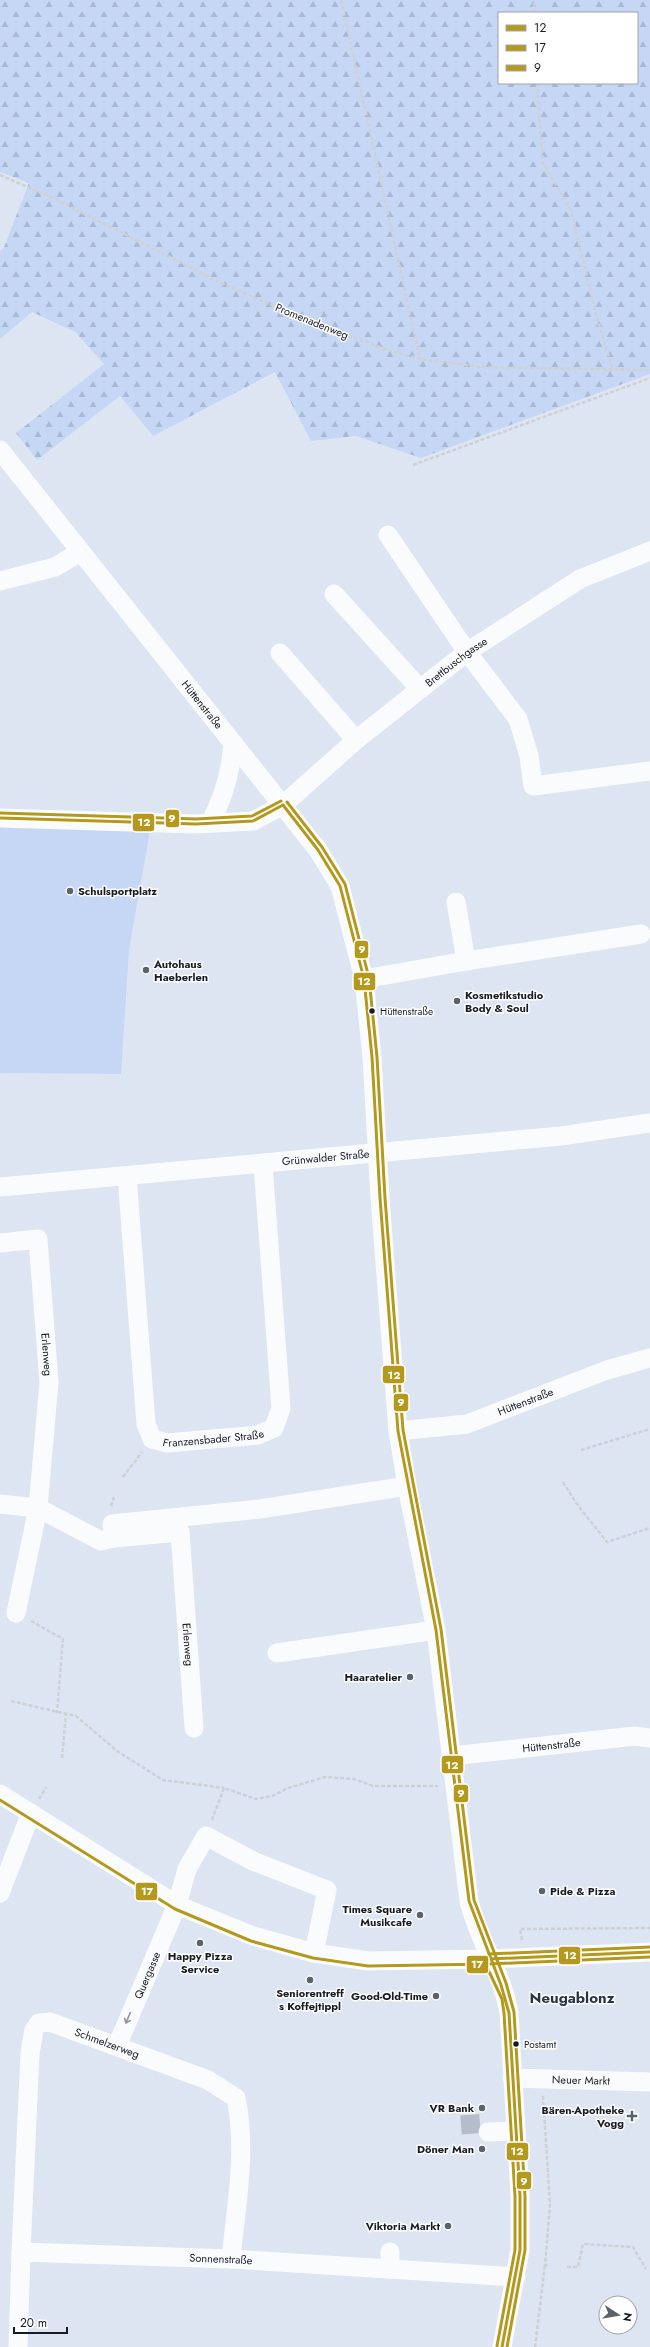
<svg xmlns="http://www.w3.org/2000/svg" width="650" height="2347" viewBox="0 0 650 2347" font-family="Jost,sans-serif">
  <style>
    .forest { fill: url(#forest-firs); fill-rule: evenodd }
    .pitch { fill: #c6d7f6 }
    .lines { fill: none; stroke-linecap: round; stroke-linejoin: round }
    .minor-tunnel { stroke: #b5bdca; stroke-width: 19; stroke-dasharray: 19 10; stroke-linecap: butt }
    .path { stroke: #ced0d4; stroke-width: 2.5; stroke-dasharray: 4 2; stroke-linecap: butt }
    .minor { stroke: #fafbfd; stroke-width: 19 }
    .bus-1-casing { stroke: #fff; stroke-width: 6 }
    .bus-2-casing { stroke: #fff; stroke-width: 6 }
    .bus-3-casing { stroke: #fff; stroke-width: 6 }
    .bus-1 { stroke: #b4991d; stroke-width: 3 }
    .bus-2 { stroke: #b4991d; stroke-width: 3 }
    .bus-3 { stroke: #b4991d; stroke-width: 3 }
    .oneway { stroke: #94969b }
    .poi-dot { fill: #5c626c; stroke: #fff; stroke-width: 1.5 }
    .bus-dot { fill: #171b24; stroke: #fff; stroke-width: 1.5 }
    .labels { text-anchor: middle; stroke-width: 3; stroke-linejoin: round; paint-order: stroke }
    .bus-label { font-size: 10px; fill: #171b24; stroke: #fff; text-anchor: start }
    .street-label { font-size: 11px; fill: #171b24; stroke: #fff }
    .poi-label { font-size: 11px; font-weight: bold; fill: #171b24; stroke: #fff; text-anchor: end }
    .district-label { font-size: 15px; font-weight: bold; fill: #2a3547; stroke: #fff }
    .line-badge { stroke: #fff; stroke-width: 1.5 }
    .badge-label { font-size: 11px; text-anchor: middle; font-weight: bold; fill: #fff }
  </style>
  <defs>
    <pattern id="forest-firs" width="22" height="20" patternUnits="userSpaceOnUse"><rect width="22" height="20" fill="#c6d7f6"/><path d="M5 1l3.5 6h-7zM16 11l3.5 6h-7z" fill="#a9b8d3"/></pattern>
  </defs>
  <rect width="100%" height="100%" fill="#dde5f3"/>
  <path class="forest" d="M0 0H650V374L421 458 356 436 311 441 275 372 153 436 120 396 37 460 16 433 104 364 75 332 32 312 0 339V251L4 247 29 183 0 172ZM499 13H637V83H499Z"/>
  <polygon class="pitch" points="0,822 150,831 129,950 121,1074 0,1073"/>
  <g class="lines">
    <polyline class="minor-tunnel" points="461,2125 488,2123"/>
    <g class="path">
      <polyline points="341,0 420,359"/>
      <polyline points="534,13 534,0"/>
      <polyline points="537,83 543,163 571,210 597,318 613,370"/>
      <polyline points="0,175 53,198 217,281 290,313 387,350 420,359 481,367 650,370"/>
      <polyline points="413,465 650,378"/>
      <polyline points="581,1450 650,1429"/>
      <polyline points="123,1477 142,1452"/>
      <polyline points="563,1482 576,1503 607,1542 650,1528"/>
      <polyline points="111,1506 114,1497"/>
      <polyline points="31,1621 63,1639 57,1713"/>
      <polyline points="11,1701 76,1716 117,1751 163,1780 224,1788"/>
      <polyline points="62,1758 66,1714"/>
      <polyline points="39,1799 46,1787"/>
      <polyline points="212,1820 224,1788 256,1799 272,1796 288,1788 325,1777 354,1779 373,1786 438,1786"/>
      <polyline points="522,1940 520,1929 650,1928"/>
      <polyline points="543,2096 550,2205 545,2265 550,2265"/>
      <polyline points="567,2267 578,2267 583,2244 633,2247 646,2269"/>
      <polyline points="535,2347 545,2265"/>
    </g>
    <g class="minor">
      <path id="s1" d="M0 450 318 850 340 886 364 979 372 1057 380 1198 398 1431 407 1486 436 1630 469 1901C478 1939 503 1975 509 2013L520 2196V2250L502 2347"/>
      <polyline points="388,535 467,652 518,719 529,756 533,786 650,771"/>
      <polyline points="0,581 55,567 80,552"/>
      <polyline points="334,594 420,689"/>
      <polyline points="280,653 356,740"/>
      <path id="s2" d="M0 818 196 824 253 821 283 805 356 740 467 652 580 579 650 551"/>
      <path d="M210 823C224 797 231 773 233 743"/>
      <polyline points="456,902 466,961"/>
      <polyline points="364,979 466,961 641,934"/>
      <path id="s3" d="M127 1176 146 1424 152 1439 167 1443 258 1435 274 1428 281 1408 263 1164"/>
      <path id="s4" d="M0 1187 561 1136 650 1123"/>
      <path id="s5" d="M0 1243 38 1239 49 1382 38 1508 16 1613"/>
      <path id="s6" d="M398 1431 467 1424 607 1370 650 1358"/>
      <polyline points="0,1504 38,1508 101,1541 113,1538 112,1524 260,1509 407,1486"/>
      <path id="s7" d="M113 1538 180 1532 194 1728"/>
      <polyline points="277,1653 436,1630"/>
      <path id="s8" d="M452 1756 635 1736 650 1738"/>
      <polyline points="0,1794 177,1905 253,1936 314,1953 368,1961 489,1959 650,1952"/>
      <polyline points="0,1893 31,1813"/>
      <path id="s9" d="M117 2046 177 1905 187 1869 206 1836 253 1861 327 1890 314 1953"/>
      <path id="s10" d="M512 2078 650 2082"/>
      <polyline points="488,2132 516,2131"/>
      <path id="s11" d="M21 2252 30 2053 34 2030 39 2023 50 2022 208 2080 236 2098C247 2150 236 2206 231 2259"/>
      <polyline points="390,2269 390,2252"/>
      <path id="s12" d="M18 2347 21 2252 231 2259 516 2277"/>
    </g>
    <g class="bus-1-casing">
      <g id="bus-1">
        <polyline points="283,805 318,850 340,886 364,979 372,1057 380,1198 398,1431 436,1630 469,1901 501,1985 509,2013 520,2196 520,2250 502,2347"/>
        <polyline points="0,818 196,824 253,821 283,805"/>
        <polyline points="489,1959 650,1952"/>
      </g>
    </g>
    <g class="bus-2-casing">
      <g id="bus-2">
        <polyline points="0,1800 175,1909 251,1941 313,1958 368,1966 489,1964 650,1957"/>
        <polyline points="484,1961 502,1999 504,2013 515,2196 515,2250 497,2346"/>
      </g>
    </g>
    <g class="bus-3-casing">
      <g id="bus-3">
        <polyline points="287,802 322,847 345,884 369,978 377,1057 385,1198 403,1430 441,1629 474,1900 506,1983 514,2012 525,2196 525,2250 507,2347"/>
        <polyline points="0,813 196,819 252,816 281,801"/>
        <polyline points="489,1954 650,1947"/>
      </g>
    </g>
    <use href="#bus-1" class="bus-1"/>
    <use href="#bus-2" class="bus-2"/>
    <use href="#bus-3" class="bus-3"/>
  </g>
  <defs><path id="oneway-shaft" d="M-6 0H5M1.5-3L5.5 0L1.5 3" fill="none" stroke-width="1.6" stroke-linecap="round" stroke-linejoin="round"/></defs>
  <use class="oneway" href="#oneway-shaft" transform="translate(128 2018) rotate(113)"/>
  <g class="poi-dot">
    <circle cx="70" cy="891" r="4"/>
    <circle cx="146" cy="970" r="4"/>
    <circle cx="457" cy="1001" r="4"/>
    <circle cx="410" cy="1677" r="4"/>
    <circle cx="542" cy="1891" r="4"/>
    <circle cx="420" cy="1915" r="4"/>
    <circle cx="200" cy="1943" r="4"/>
    <circle cx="310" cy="1980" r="4"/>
    <circle cx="436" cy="1996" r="4"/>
    <circle cx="482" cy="2108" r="4"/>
    <path d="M630 2110h4v4h4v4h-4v4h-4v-4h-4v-4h4z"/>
    <circle cx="482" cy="2149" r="4"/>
    <circle cx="448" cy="2226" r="4"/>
  </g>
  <g class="bus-dot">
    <circle cx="372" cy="1011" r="3.5"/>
    <circle cx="516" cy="2044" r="3.5"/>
  </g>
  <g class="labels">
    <g class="bus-label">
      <text x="380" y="1015">Hüttenstraße</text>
      <text x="524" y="2048">Postamt</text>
    </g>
    <g class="street-label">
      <text transform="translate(312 321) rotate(22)" y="4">Promenadenweg</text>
      <text dy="4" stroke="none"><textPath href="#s2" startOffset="512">Brettbuschgasse</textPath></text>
      <text dy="4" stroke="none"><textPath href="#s1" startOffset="325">Hüttenstraße</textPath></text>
      <text dy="4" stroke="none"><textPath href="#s4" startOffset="327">Grünwalder Straße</textPath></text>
      <text dy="4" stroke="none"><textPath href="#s5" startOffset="154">Erlenweg</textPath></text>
      <text dy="4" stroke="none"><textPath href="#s6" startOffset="132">Hüttenstraße</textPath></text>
      <text dy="4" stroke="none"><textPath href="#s3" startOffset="327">Franzensbader Straße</textPath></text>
      <text dy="4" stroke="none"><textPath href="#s7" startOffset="180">Erlenweg</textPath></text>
      <text dy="4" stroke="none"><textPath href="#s8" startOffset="100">Hüttenstraße</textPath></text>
      <text dy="4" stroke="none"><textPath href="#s9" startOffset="77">Quergasse</textPath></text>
      <text dy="4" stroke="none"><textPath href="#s11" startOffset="303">Schmelzerweg</textPath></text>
      <text dy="4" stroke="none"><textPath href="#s10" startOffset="69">Neuer Markt</textPath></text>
      <text dy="4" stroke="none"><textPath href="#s12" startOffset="295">Sonnenstraße</textPath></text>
    </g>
    <g class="poi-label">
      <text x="78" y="895" text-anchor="start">Schulsportplatz</text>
      <text x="154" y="968" text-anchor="start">Autohaus<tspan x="154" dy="13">Haeberlen</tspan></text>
      <text x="465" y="999" text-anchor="start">Kosmetikstudio<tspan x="465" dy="13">Body &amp; Soul</tspan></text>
      <text x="402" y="1681">Haaratelier</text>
      <text x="550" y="1895" text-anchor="start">Pide &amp; Pizza</text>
      <text x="412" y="1913">Times Square<tspan x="412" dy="13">Musikcafe</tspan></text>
      <text x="200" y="1960" text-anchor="middle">Happy Pizza<tspan x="200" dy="13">Service</tspan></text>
      <text x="310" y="1997" text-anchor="middle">Seniorentreff<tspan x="310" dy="13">s Koffejtippl</tspan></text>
      <text x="428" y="2000">Good-Old-Time</text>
      <text x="474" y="2112">VR Bank</text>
      <text x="624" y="2114">Bären-Apotheke<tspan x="624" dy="13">Vogg</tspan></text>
      <text x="474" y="2153">Döner Man</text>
      <text x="440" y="2230">Viktoria Markt</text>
    </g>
    <g class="district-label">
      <text x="572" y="2003">Neugablonz</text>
    </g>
  </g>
  <g class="line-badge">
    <rect x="165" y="809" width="15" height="19" rx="4" fill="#b4991d"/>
    <rect x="132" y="813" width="23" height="19" rx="4" fill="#b4991d"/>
    <rect x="354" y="940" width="15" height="19" rx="4" fill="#b4991d"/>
    <rect x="353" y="972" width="23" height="19" rx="4" fill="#b4991d"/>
    <rect x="382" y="1365" width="23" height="19" rx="4" fill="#b4991d"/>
    <rect x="393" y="1393" width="16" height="19" rx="4" fill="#b4991d"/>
    <rect x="441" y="1755" width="23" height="19" rx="4" fill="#b4991d"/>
    <rect x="453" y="1784" width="16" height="19" rx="4" fill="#b4991d"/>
    <rect x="135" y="1882" width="23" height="19" rx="4" fill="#b4991d"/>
    <rect x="558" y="1946" width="23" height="19" rx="4" fill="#b4991d"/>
    <rect x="466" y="1955" width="23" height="19" rx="4" fill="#b4991d"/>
    <rect x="506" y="2142" width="23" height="19" rx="4" fill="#b4991d"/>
    <rect x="516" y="2171" width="16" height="19" rx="4" fill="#b4991d"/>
  </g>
  <g class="badge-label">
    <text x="172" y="822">9</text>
    <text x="144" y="826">12</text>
    <text x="362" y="953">9</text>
    <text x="364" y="985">12</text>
    <text x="394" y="1379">12</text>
    <text x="401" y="1406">9</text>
    <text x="452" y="1769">12</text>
    <text x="461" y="1797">9</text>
    <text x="147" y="1895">17</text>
    <text x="570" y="1959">12</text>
    <text x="477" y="1968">17</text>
    <text x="517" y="2155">12</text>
    <text x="524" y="2185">9</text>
  </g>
  <rect x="498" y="12" width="140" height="72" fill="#ffffff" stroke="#a2a4a7"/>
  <rect x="506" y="25" width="20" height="6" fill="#b4991d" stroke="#a2a4a7"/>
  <text x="534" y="32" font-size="12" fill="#171b24">12</text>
  <rect x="506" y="45" width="20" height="6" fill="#b4991d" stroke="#a2a4a7"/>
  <text x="534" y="52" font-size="12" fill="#171b24">17</text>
  <rect x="506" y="65" width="20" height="6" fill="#b4991d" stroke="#a2a4a7"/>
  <text x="534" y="72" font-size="12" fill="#171b24">9</text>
  <g transform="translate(618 2315) rotate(102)"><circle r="19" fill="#ffffff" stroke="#a2a4a7"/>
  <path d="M0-3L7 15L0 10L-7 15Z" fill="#5c626c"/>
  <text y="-6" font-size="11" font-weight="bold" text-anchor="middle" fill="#171b24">N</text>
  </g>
  <path d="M14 2327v6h53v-6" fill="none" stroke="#171b24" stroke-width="2"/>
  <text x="20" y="2327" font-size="12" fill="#171b24" stroke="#ffffff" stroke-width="3" paint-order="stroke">20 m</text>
</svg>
